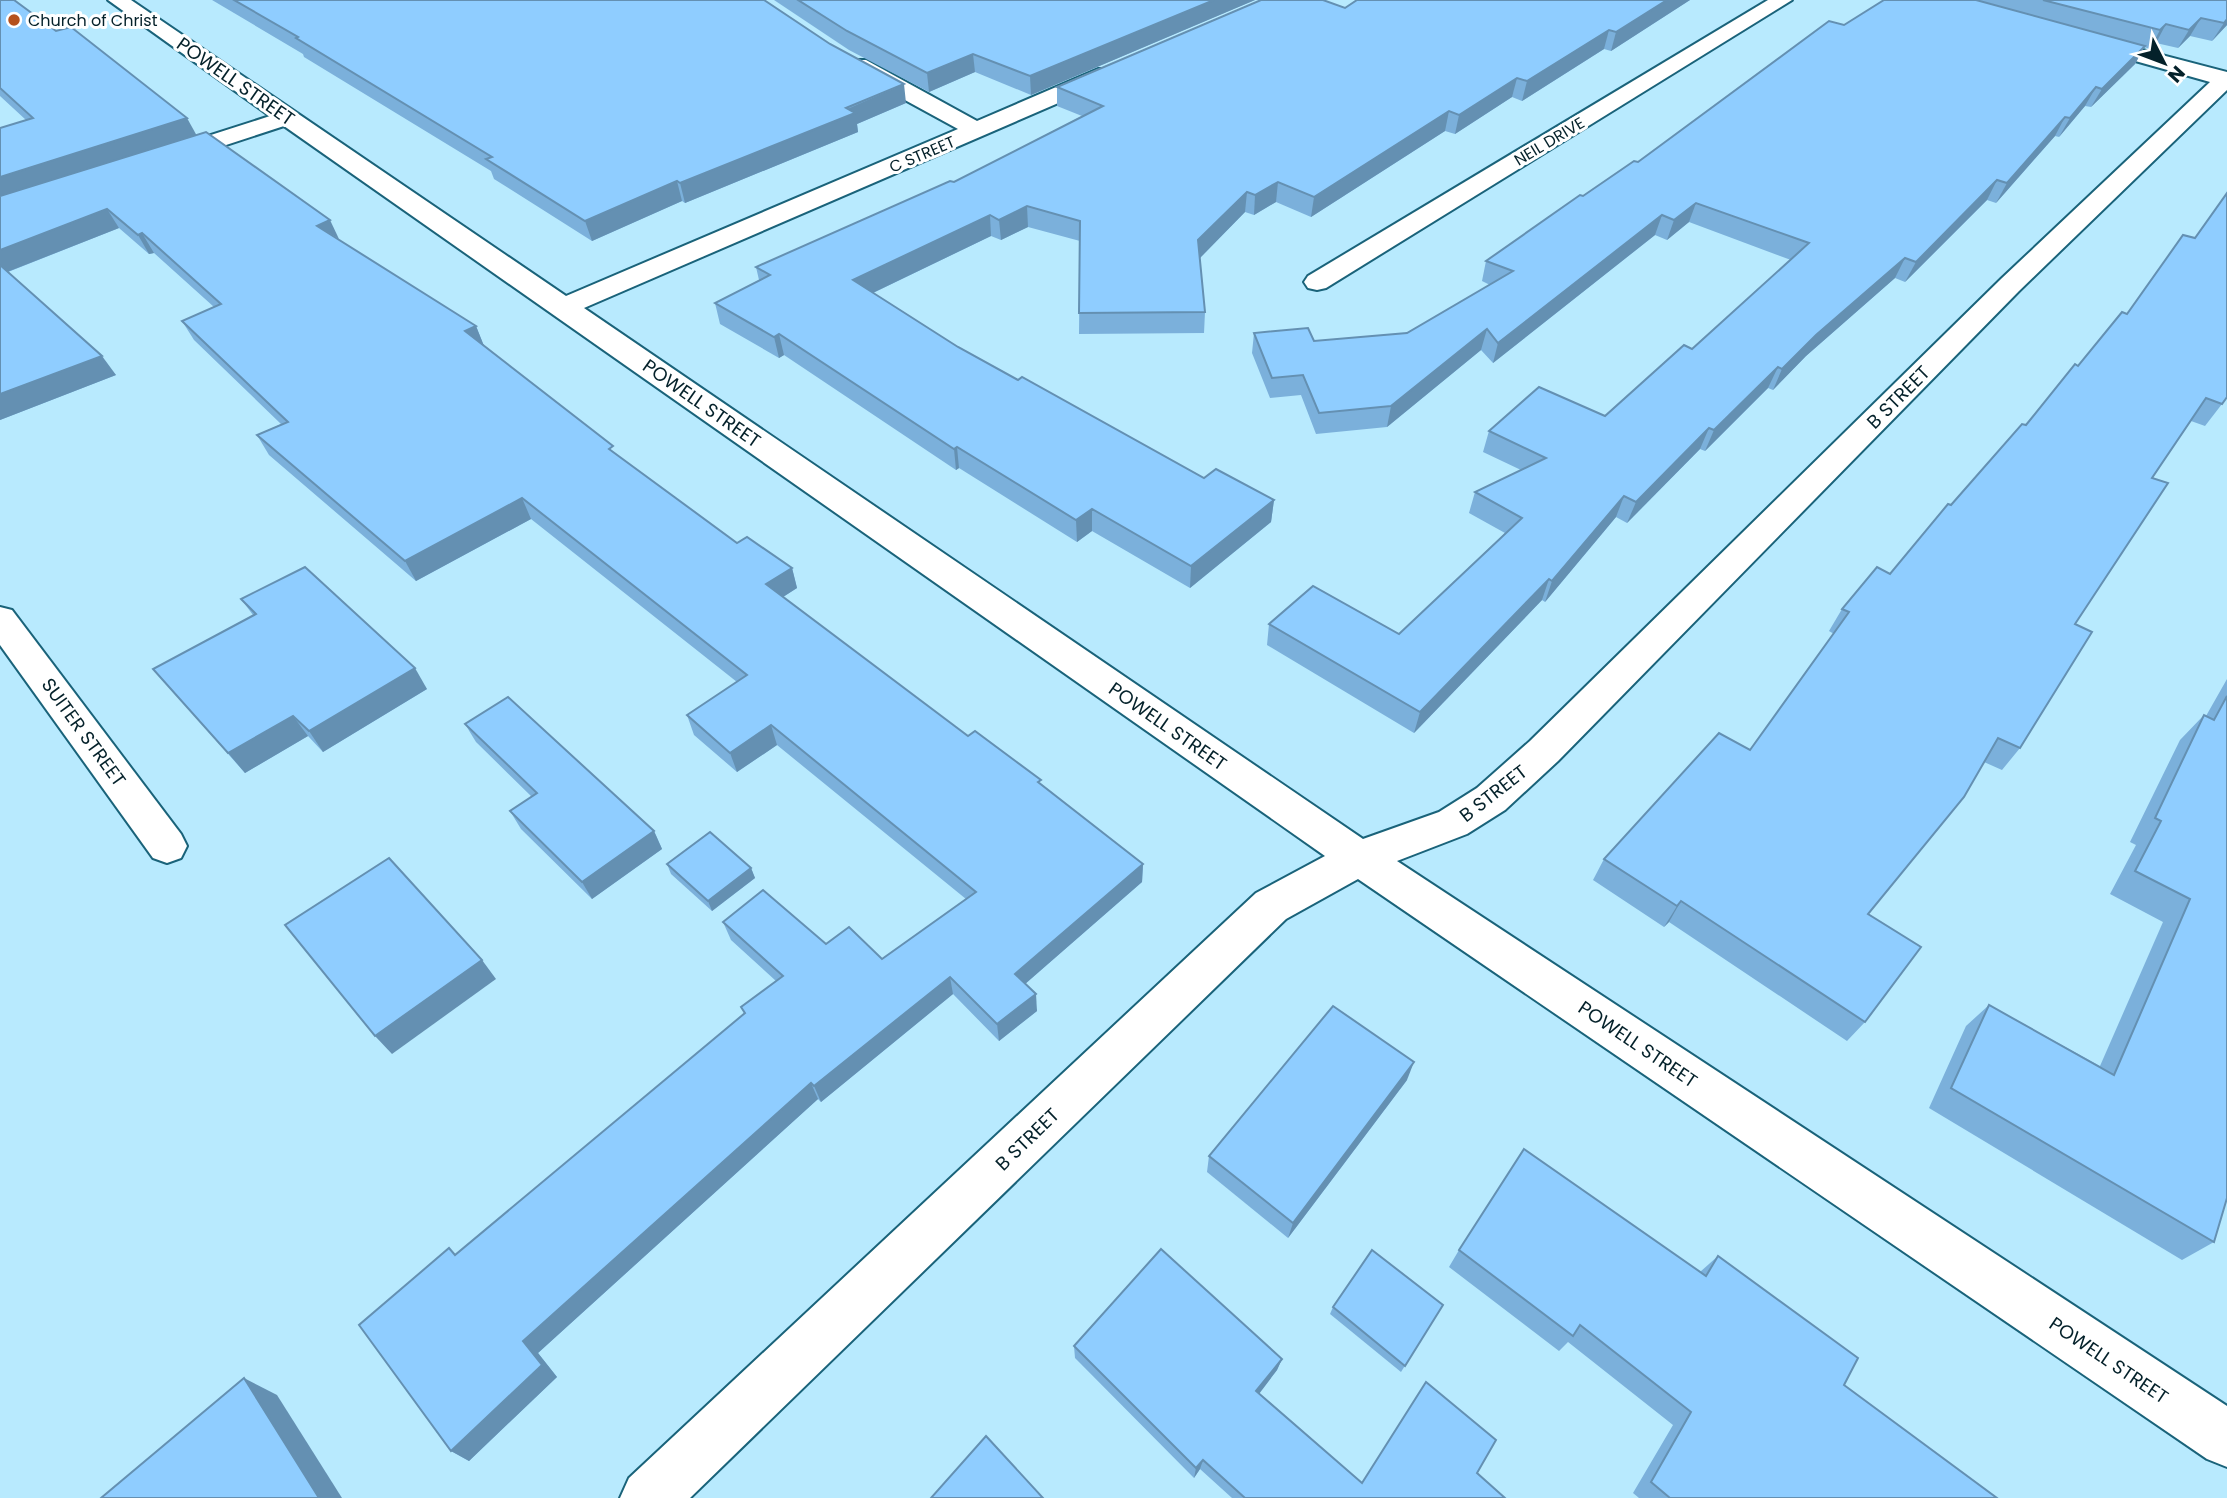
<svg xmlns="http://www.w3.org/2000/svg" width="2227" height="1498" viewBox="0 0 2227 1498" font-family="Poppins,sans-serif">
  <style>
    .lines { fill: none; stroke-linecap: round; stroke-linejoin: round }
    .minor-casing { stroke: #1a637a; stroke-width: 4 }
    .minor { fill: #fff; fill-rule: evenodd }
    .wall { fill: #7bb0db }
    .shaded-wall { fill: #6490b2 }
    .building { fill: #8fcdff; stroke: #6490b2; stroke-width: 2 }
    .poi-dot { fill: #b5511d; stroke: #fff; stroke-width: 2.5 }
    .labels { text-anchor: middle; stroke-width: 6; stroke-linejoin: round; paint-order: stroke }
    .far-poi-label { font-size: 16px; fill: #04212a; stroke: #fff; text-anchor: start }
    .far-street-label { font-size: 16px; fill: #04212a; stroke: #fff }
    .street-label { font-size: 19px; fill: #04212a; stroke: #fff }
  </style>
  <rect width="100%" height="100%" fill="#b8eafe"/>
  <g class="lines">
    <g class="minor-casing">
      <g id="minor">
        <polygon points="108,0 131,0 566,296 958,129 850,70 847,65 850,60 866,60 977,121 1098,69 1114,69 1117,74 1114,79 584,308 1363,839 1439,812 1477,788 1530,741 2001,279 2210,82 2082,46 2079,42 2082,38 2089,36 2227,72 2227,90 2019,291 1558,761 1505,810 1467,834 1397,861 2227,1406 2227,1467 2207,1459 1358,879 1286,919 690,1498 620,1498 629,1478 1256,893 1325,856 284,126 177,161 161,161 157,156 161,151 270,116"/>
        <polygon points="1768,0 1792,0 1326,288 1317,290 1308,288 1304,282 1308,276"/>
        <polygon points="0,607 12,610 181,834 187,846 181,858 167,863 153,858 0,645"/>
      </g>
    </g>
    <use href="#minor" class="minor"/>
  </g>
  <g class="wall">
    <polygon points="0,0 196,135 339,240 476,326 484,346 616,454 737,543 792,568 797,588 783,597 968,736 1041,785 1143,864 1142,882 1025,984 1037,1011 999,1041 953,994 821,1102 818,1099 538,1353 557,1377 469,1461 451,1451 456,1254 744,1014 741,1007 776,981 731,940 723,922 826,944 882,959 966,899 777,745 737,772 694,735 687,715 737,682 531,519 416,581 269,455 257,435 281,424 194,340 182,321 214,307 154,253 149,254 119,228 8,272 116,375 0,420 0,128 26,120 0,96"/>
    <polygon points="212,0 764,0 906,103 857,124 858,132 685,203 682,201 592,241 494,179 491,171 304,57 303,54"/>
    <polygon points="774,0 1255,0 1031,95 975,72 929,92 849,50"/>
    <polygon points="1357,0 1690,0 1611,51 1604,49 1522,101 1512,97 1455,134 1445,131 1311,217 1276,202 1254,215 1245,212 1200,258 1205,312 1204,333 1079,334 1080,241 1028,227 1001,240 991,236 873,293 958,347 1018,380 1204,478 1274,500 1271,522 1190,588 1092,531 1077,542 959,468 956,470 784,355 779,358 720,324 715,303 759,280 756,267 954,182 1082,116 1057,106 1057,87 1345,8"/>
    <polygon points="1884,0 2227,0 2227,25 2212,41 2190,36 2178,48 2156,43 2150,49 2144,47 2135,64 2091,107 2085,106 2059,137 2055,136 1996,203 1987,200 1905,282 1895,278 1806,356 1773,390 1768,388 1705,451 1700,449 1627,523 1616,517 1545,602 1542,600 1414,733 1267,645 1269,624 1399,634 1505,533 1469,513 1475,492 1521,470 1483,452 1489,431 1605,416 1692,349 1791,260 1689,222 1667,240 1655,235 1493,363 1481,350 1387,427 1316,434 1301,395 1270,398 1252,353 1254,333 1314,341 1407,333 1490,285 1482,281 1486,261"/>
    <polygon points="2122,312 2222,404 2205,426 2191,421 2152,478 2075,624 2020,748 2002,770 1984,762 1868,914 1865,1022 1847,1041 1669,922 1664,927 1593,880 1604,859 1750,750 1834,634 1829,631 1842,609 1890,574 1951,505 2026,425 2078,366"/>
    <polygon points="241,599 427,689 323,752 308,736 245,773 153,669 253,615"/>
    <polygon points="2227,679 2227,1198 2214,1242 2182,1260 1929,1108 1966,1026 1989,1005 2100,1066 2163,922 2110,894 2136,845 2130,842 2180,740 2204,715 2206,716"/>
    <polygon points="465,724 654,831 662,849 592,899 521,829 510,811 532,797 476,742"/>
    <polygon points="667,864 751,868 755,878 712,911 671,874"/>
    <polygon points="1407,1080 1288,1238 1207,1172 1209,1156"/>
    <polygon points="1459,1250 1700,1272 1718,1256 1844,1385 1997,1498 1639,1498 1633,1493 1673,1425 1568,1342 1559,1351 1449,1267"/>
    <polygon points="1443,1305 1401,1372 1330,1314 1333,1307"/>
    <polygon points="1074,1346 1282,1359 1277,1370 1259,1393 1362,1483 1426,1382 1477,1473 1505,1498 1232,1498 1200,1469 1194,1478 1075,1358"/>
  </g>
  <g class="shaded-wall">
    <polygon points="1214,0 1255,0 1031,95 1030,76"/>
    <polygon points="1667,0 1690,0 1611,51 1616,32"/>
    <polygon points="2201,18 2190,36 2178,48 2189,30"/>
    <polygon points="2227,19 2227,25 2212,41 2224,23"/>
    <polygon points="2166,24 2156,43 2150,49 2160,30"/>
    <polygon points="1609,30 1604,49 1522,101 1527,81"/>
    <polygon points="2145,46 2135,64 2091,107 2102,89"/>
    <polygon points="973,54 975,72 929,92 927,73"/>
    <polygon points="1517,78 1512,97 1455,134 1459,115"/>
    <polygon points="904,84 906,103 857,124 858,132 685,203 680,183"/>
    <polygon points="2096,87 2085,106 2059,137 2070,118"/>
    <polygon points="1449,111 1445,131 1311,217 1314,197"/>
    <polygon points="2065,117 2055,136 1996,203 2007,183"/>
    <polygon points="187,118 197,136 0,199 0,177"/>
    <polygon points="1997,180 1987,200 1905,282 1916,262"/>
    <polygon points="677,181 682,201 592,241 585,221"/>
    <polygon points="1278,182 1276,202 1254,215 1255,195"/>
    <polygon points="1247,192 1245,212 1197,261 1198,240"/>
    <polygon points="1696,203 1689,222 1667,240 1674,220"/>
    <polygon points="1027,206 1028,227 1001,240 999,220"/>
    <polygon points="107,209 119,228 2,274 0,270 0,250"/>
    <polygon points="990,215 991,236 856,301 853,280"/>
    <polygon points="1662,215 1655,235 1493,363 1498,343"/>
    <polygon points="330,220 339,239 317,226"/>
    <polygon points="142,233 154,253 149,254 138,235"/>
    <polygon points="1905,258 1895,278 1806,356 1773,390 1782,369 1816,335"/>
    <polygon points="476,326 484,346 473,351 465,331"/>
    <polygon points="1487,329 1481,350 1387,427 1391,406"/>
    <polygon points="779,334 784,355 779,358 774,337"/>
    <polygon points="102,356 116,375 0,420 0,394"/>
    <polygon points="1778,367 1768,388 1705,451 1714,430"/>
    <polygon points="1709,428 1700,449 1627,523 1636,502"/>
    <polygon points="957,447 959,468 956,470 954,449"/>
    <polygon points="1624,496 1616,517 1545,602 1552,581"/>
    <polygon points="522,498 531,519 416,581 405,561"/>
    <polygon points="1274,500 1271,522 1190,588 1191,566"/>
    <polygon points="1092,509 1092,531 1077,542 1076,520"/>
    <polygon points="792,568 797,588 772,604 766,584"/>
    <polygon points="1549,579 1542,600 1414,733 1420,712"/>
    <polygon points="415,668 427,689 323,752 309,731"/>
    <polygon points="293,716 308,736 245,773 228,753"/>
    <polygon points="771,725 777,745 737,772 730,753"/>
    <polygon points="654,831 662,849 592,899 582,882"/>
    <polygon points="1143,864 1142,882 1017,991 1015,974"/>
    <polygon points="751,868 755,878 712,911 708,901"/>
    <polygon points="1681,901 1669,922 1664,927 1677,906"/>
    <polygon points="482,960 496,979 392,1054 375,1036"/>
    <polygon points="950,977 953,994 821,1102 814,1086"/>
    <polygon points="1036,994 1037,1011 999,1041 997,1024"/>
    <polygon points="1414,1062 1407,1080 1288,1238 1293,1223"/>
    <polygon points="811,1083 818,1099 538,1353 557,1377 469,1461 451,1451 523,1341"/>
    <polygon points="1282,1359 1277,1370 1253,1402 1256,1391"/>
    <polygon points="244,1378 277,1395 342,1498 319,1498"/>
    <polygon points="1203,1460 1200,1469 1194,1478 1196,1468"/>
  </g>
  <g class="building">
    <polygon points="0,0 14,0 56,31 71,27 187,118 0,177 0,128 33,118 0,88"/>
    <polygon points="234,0 764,0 830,44 904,84 846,108 855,113 680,183 677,181 585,221 486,159 492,157 296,38 298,37"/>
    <polygon points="798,0 1214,0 1030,76 973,54 927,73 847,31"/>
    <polygon points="1261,0 1323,0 1345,8 1357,0 1667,0 1616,32 1609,30 1527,81 1517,78 1459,115 1449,111 1314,197 1278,182 1255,195 1247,192 1198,240 1205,312 1079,313 1080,221 1027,206 999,220 990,215 853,280 958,347 1018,380 1022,377 1204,478 1216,469 1274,500 1191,566 1092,509 1076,520 957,447 954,449 779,334 774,337 715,303 770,275 756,267 950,181 954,182 1103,106 1057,87"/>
    <polygon points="1884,0 1976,0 2145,46 2102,89 2096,87 2070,118 2065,117 2007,183 1997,180 1916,262 1905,258 1816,335 1782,369 1778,367 1714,430 1709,428 1636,502 1624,496 1552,581 1549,579 1420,712 1269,624 1313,586 1399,634 1522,518 1475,492 1546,458 1489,431 1539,387 1605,416 1684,345 1692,349 1809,243 1696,203 1674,220 1662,215 1498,343 1487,329 1391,406 1319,413 1303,375 1272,378 1254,333 1308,328 1314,341 1407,333 1513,271 1486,261 1580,195 1583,196 1634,161 1638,162 1829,21 1844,25"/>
    <polygon points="2043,0 2227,0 2227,19 2224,23 2201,18 2189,30 2166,24 2160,30"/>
    <polygon points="206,132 330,220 317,226 476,326 465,331 613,446 609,449 737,543 747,537 792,568 766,584 968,736 975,731 1041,780 1038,782 1143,864 1015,974 1036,994 997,1024 950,977 814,1086 811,1083 523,1341 542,1365 451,1451 359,1325 449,1248 455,1255 745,1013 741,1007 783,976 723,922 763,890 826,944 849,927 882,959 976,892 771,725 730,753 687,715 747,675 522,498 405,561 257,435 288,422 182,321 221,304 142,233 138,235 107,209 0,250 0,196"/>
    <polygon points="2227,193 2227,397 2222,404 2206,398 2152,478 2168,483 2075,624 2092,632 2020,748 1998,738 1964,797 1868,914 1921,947 1865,1022 1681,901 1677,906 1604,859 1719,733 1750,750 1849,612 1842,609 1877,567 1890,574 1948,504 1951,505 2022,424 2026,425 2075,364 2078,366 2122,312 2127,314 2183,235 2195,238"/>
    <polygon points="0,265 102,356 0,394"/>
    <polygon points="305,567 415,668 309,731 293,716 228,753 153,669 256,614 241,599"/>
    <polygon points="2227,696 2227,1198 2214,1242 1951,1088 1989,1005 2114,1075 2190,899 2135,871 2161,821 2155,818 2204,715 2214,720"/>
    <polygon points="508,697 654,831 582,882 510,811 537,793 465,724"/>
    <polygon points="710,832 751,868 708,901 667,864"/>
    <polygon points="389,858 482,960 375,1036 285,925"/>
    <polygon points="1333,1006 1414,1062 1293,1223 1209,1156"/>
    <polygon points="1524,1149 1706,1276 1718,1256 1858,1358 1844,1385 1997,1498 1670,1498 1651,1482 1691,1412 1580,1325 1573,1336 1459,1250"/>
    <polygon points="1161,1249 1282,1359 1256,1391 1362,1483 1426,1382 1496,1440 1477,1473 1505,1498 1245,1498 1203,1460 1196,1468 1074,1346"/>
    <polygon points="1372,1250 1443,1305 1405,1366 1333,1307"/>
    <polygon points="244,1378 319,1498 101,1498"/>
    <polygon points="986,1436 1043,1498 931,1498"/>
  </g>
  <circle class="poi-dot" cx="14" cy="20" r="7"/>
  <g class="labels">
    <g class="far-poi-label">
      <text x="28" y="26">Church of Christ</text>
    </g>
    <g class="far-street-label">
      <text transform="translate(1549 141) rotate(-31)" y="6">NEIL DRIVE</text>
      <text transform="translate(922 154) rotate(-23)" y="6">C STREET</text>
    </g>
    <g class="street-label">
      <text transform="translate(236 81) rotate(35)" y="7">POWELL STREET</text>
      <text transform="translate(1898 397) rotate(-45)" y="7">B STREET</text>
      <text transform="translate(702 403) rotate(35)" y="7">POWELL STREET</text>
      <text transform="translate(1168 726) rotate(35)" y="7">POWELL STREET</text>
      <text transform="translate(84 732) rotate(54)" y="7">SUITER STREET</text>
      <text transform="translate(1493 793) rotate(-38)" y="7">B STREET</text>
      <text transform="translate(1638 1044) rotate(34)" y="7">POWELL STREET</text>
      <text transform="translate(1027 1139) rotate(-44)" y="7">B STREET</text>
      <text transform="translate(2109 1360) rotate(34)" y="7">POWELL STREET</text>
    </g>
  </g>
  <g transform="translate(2164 63) rotate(132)" stroke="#ffffff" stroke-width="5" paint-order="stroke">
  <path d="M0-5L12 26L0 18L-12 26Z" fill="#04212a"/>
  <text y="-10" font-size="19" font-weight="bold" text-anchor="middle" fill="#04212a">N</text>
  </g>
</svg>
